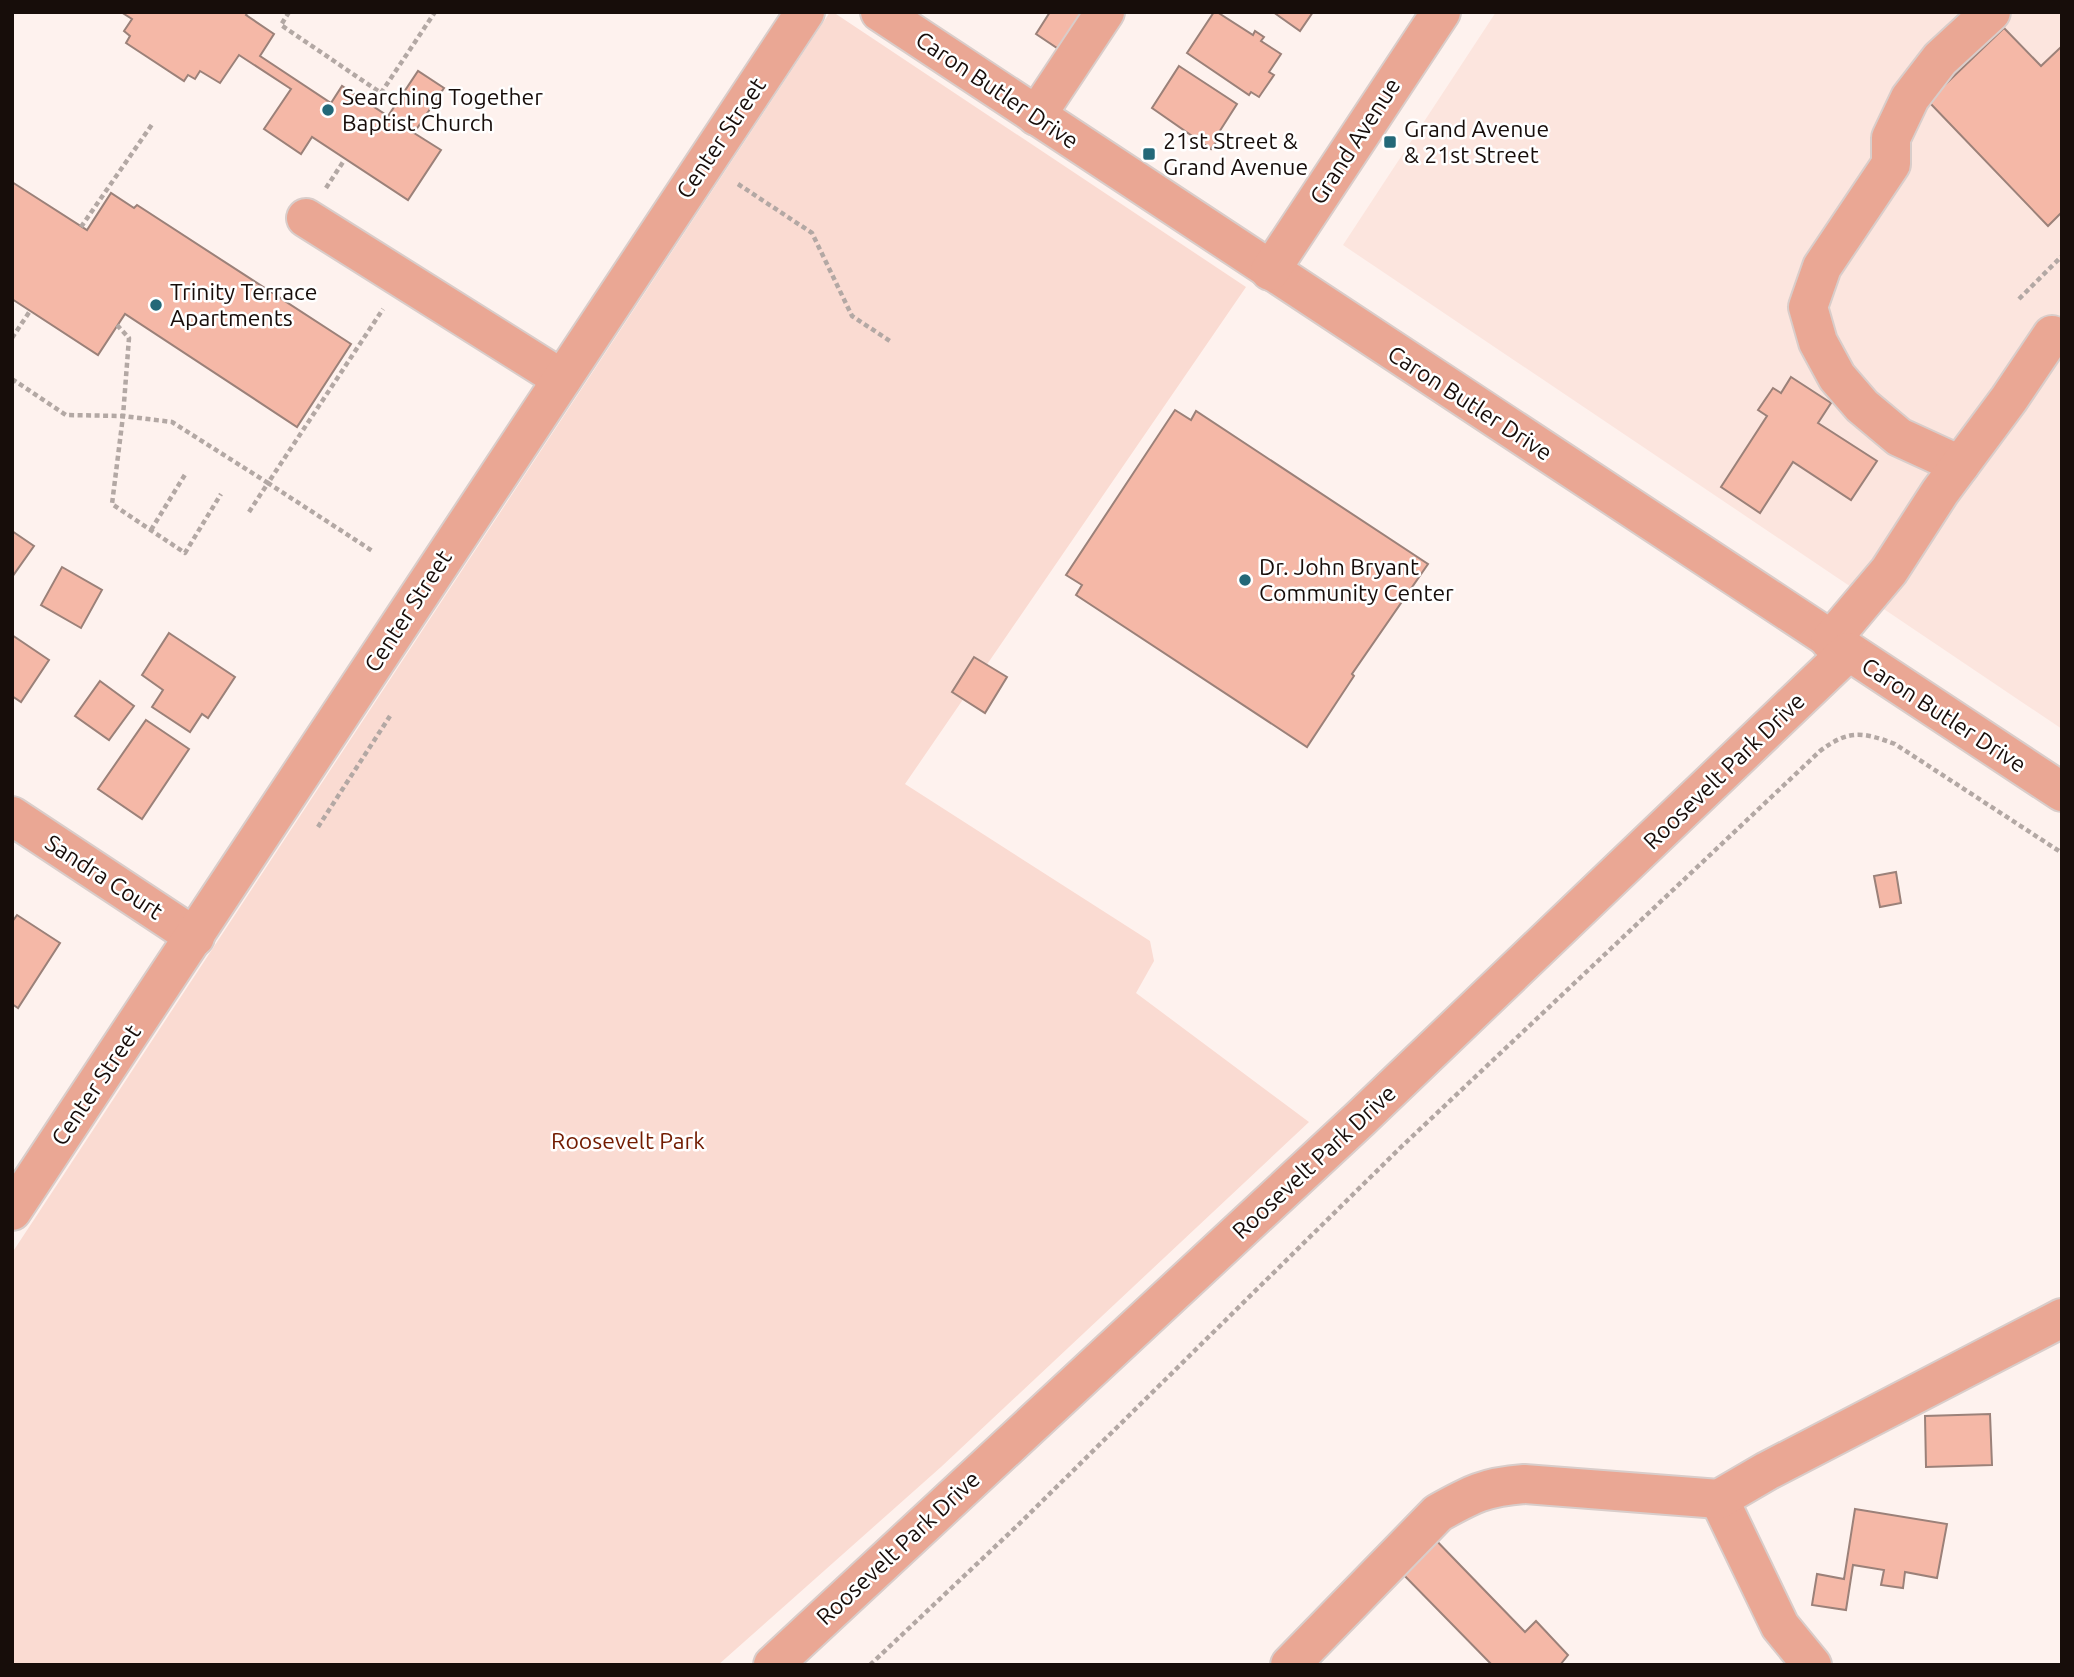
<svg xmlns="http://www.w3.org/2000/svg" width="2074" height="1677" viewBox="0 0 2074 1677" font-family="Ubuntu,sans-serif">
  <style>
    .built { fill: #fce5de }
    .green { fill: #fadbd2 }
    .building { fill: #f5b8a7; stroke: #9b8179; stroke-width: 2 }
    .lines { fill: none; stroke-linecap: round; stroke-linejoin: round }
    .minor-casing { stroke: #d9cdca; stroke-width: 42 }
    .path { stroke: #b3a8a4; stroke-width: 4.5; stroke-dasharray: 5 3.5; stroke-linecap: butt }
    .minor { stroke: #eaa794; stroke-width: 38 }
    .poi-dot { fill: #236878; stroke: #fff; stroke-width: 2.5 }
    .labels { text-anchor: middle; stroke-width: 5; stroke-linejoin: round; paint-order: stroke }
    .street-label { font-size: 23px; fill: #170d0a; stroke: #fff }
    .poi-label { font-size: 23px; fill: #170d0a; stroke: #fff; text-anchor: start }
    .park-label { font-size: 23px; fill: #721b00; stroke: #fff }
  </style>
  <rect width="100%" height="100%" fill="#fef2ee"/>
  <polygon class="built" points="1496,12 2062,12 2062,729 1343,245"/>
  <polygon class="green" points="830,12 833,12 1246,287 905,784 1150,941 1154,961 1136,993 1309,1122 941,1467 718,1665 12,1665 12,1253"/>
  <g class="building">
    <polygon points="121,12 248,12 246,15 274,34 260,56 331,103 342,86 388,116 418,71 444,88 414,133 441,150 408,200 312,137 301,154 264,129 291,89 239,55 220,83 200,71 195,79 188,75 184,81 126,43 130,36 124,31 132,19"/>
    <polygon points="1050,12 1086,12 1063,52 1036,34"/>
    <polygon points="1214,12 1217,12 1253,35 1255,31 1264,37 1261,41 1281,54 1269,72 1274,75 1259,97 1251,92 1249,95 1187,53"/>
    <polygon points="1273,12 1313,12 1300,31"/>
    <polygon points="2004,28 2041,66 2062,46 2062,212 2048,226 1928,101"/>
    <polygon points="1179,66 1237,104 1214,140 1216,142 1211,149 1152,108"/>
    <polygon points="12,182 87,230 111,193 134,208 137,205 351,344 297,427 125,314 98,355 12,299"/>
    <polygon points="1791,377 1831,403 1818,423 1877,461 1851,500 1793,462 1760,513 1721,487 1767,416 1758,410 1773,388 1781,393"/>
    <polygon points="1175,410 1191,420 1196,411 1428,564 1352,674 1354,676 1307,747 1076,595 1082,585 1066,575"/>
    <polygon points="12,531 34,546 12,577"/>
    <polygon points="62,567 102,590 81,628 41,605"/>
    <polygon points="169,633 235,677 208,718 202,714 190,732 152,707 163,690 142,675"/>
    <polygon points="12,635 49,660 21,702 12,696"/>
    <polygon points="974,657 1007,677 985,713 952,692"/>
    <polygon points="100,681 134,706 109,740 75,716"/>
    <polygon points="146,720 189,749 142,819 98,789"/>
    <polygon points="1896,872 1901,903 1880,907 1874,876"/>
    <polygon points="17,915 60,943 18,1008 12,1004 12,922"/>
    <polygon points="1990,1414 1992,1465 1926,1467 1925,1416"/>
    <polygon points="1855,1509 1947,1524 1937,1578 1905,1572 1903,1588 1881,1585 1884,1570 1853,1565 1846,1610 1812,1605 1817,1574 1844,1579"/>
    <polygon points="1428,1532 1525,1632 1536,1621 1568,1655 1560,1665 1492,1665 1394,1565"/>
  </g>
  <g class="lines">
    <g class="minor-casing">
      <g id="minor">
        <polyline points="880,12 2062,792"/>
        <polyline points="1036,116 1105,12"/>
        <polyline points="306,218 562,379"/>
        <polyline points="1270,271 1441,12"/>
        <polyline points="1960,465 1899,437 1862,406 1837,377 1818,342 1808,307 1822,267 1891,164 1891,138 1910,98 1940,59 1991,12"/>
        <polyline points="1830,641 1889,571 1940,492 2009,399 2052,335"/>
        <polyline points="12,816 195,937"/>
        <polyline points="12,1211 805,12"/>
        <polyline points="1719,1499 1780,1626 1812,1665"/>
        <polyline points="773,1665 1360,1119 1848,652"/>
        <path d="M1290 1665 1438 1513C1472 1494 1485 1487 1524 1484L1719 1499 1767 1471 2062 1318"/>
      </g>
    </g>
    <g class="path">
      <polyline points="289,12 281,25 381,93 435,12"/>
      <polyline points="738,184 812,233 852,316 890,341"/>
      <polyline points="326,188 343,162"/>
      <polyline points="81,227 153,123"/>
      <polyline points="2019,299 2062,256"/>
      <polyline points="117,325 129,338 123,416 112,504 185,553 221,494"/>
      <polyline points="12,338 30,311"/>
      <polyline points="12,379 66,415 123,416 172,422 268,483 383,309"/>
      <polyline points="249,512 268,483 374,552"/>
      <polyline points="151,530 186,473"/>
      <polyline points="318,827 390,716"/>
      <path d="M870 1665 1018 1525 1400 1148 1820 751C1849 729 1863 732 1895 744L2062 853"/>
    </g>
    <use href="#minor" class="minor"/>
  </g>
  <g class="poi-dot">
    <circle cx="328" cy="110" r="7"/>
    <rect x="1383" y="135" width="14" height="14" rx="3.5"/>
    <rect x="1142" y="147" width="14" height="14" rx="3.5"/>
    <circle cx="156" cy="305" r="7"/>
    <circle cx="1245" cy="580" r="7"/>
  </g>
  <g class="labels">
    <g class="street-label">
      <text transform="translate(997 90) rotate(34)" y="8">Caron Butler Drive</text>
      <text transform="translate(721 138) rotate(-56)" y="8">Center Street</text>
      <text transform="translate(1355 141) rotate(-57)" y="8">Grand Avenue</text>
      <text transform="translate(1470 403) rotate(33)" y="8">Caron Butler Drive</text>
      <text transform="translate(408 611) rotate(-57)" y="8">Center Street</text>
      <text transform="translate(1944 715) rotate(33)" y="8">Caron Butler Drive</text>
      <text transform="translate(1724 771) rotate(-44)" y="8">Roosevelt Park Drive</text>
      <text transform="translate(104 877) rotate(33)" y="8">Sandra Court</text>
      <text transform="translate(96 1085) rotate(-56)" y="8">Center Street</text>
      <text transform="translate(1314 1162) rotate(-43)" y="8">Roosevelt Park Drive</text>
      <text transform="translate(898 1548) rotate(-43)" y="8">Roosevelt Park Drive</text>
    </g>
    <g class="poi-label">
      <text x="342" y="105">Searching Together<tspan x="342" dy="26">Baptist Church</tspan></text>
      <text x="1404" y="137">Grand Avenue<tspan x="1404" dy="26">&amp; 21st Street</tspan></text>
      <text x="1163" y="149">21st Street &amp;<tspan x="1163" dy="26">Grand Avenue</tspan></text>
      <text x="170" y="300">Trinity Terrace<tspan x="170" dy="26">Apartments</tspan></text>
      <text x="1259" y="575">Dr. John Bryant<tspan x="1259" dy="26">Community Center</tspan></text>
    </g>
    <g class="park-label">
      <text x="628" y="1149">Roosevelt Park</text>
    </g>
  </g>
  <rect width="2074" height="1677" fill="none" stroke="#170d0a" stroke-width="28"/>
</svg>
